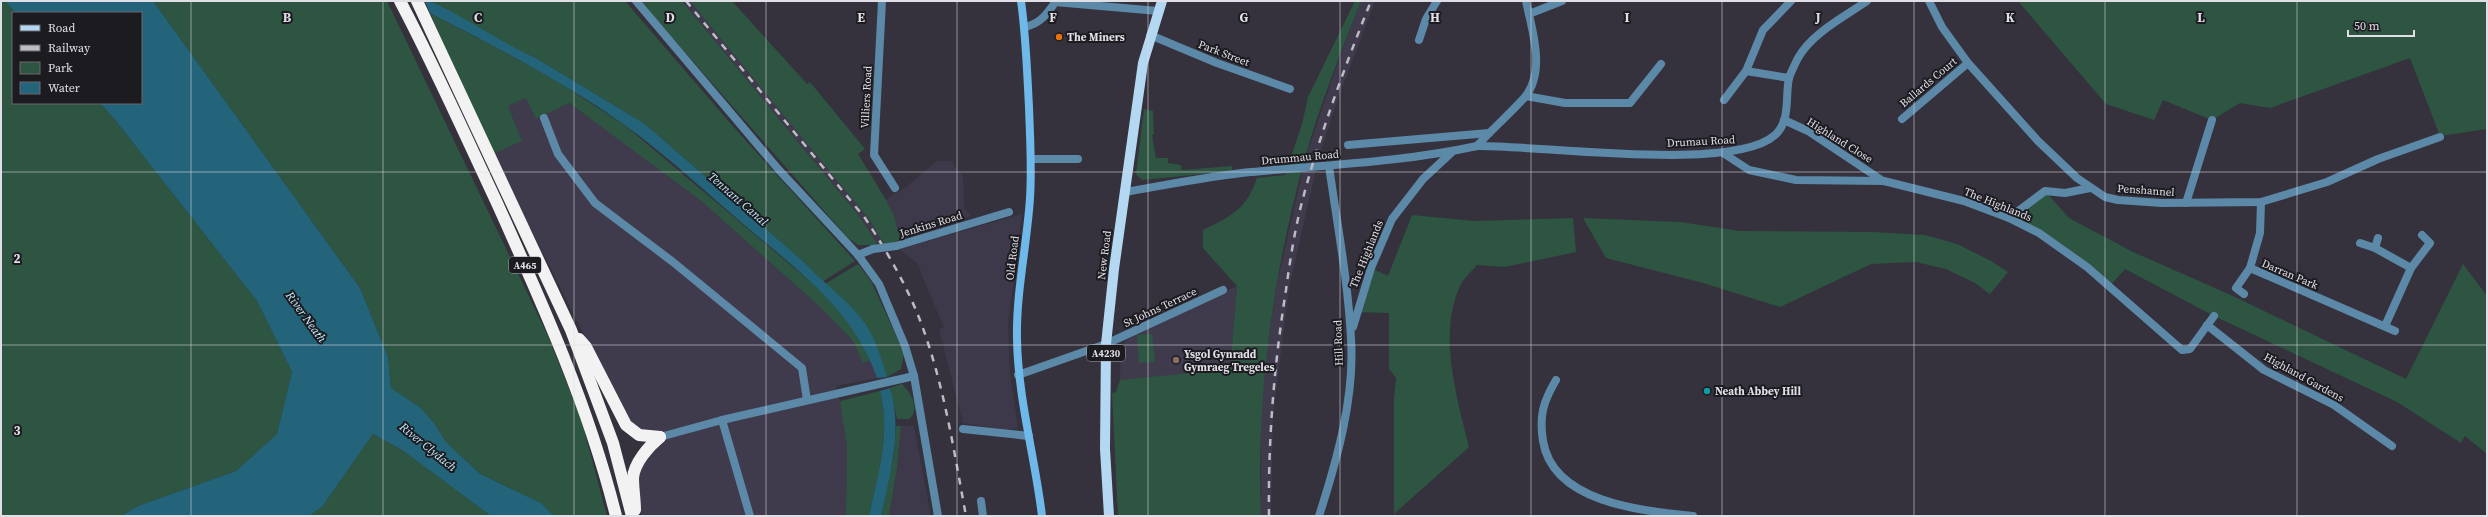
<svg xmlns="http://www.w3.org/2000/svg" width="2488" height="517" viewBox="0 0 2488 517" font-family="'Source Serif 4',serif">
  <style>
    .built { fill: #3f3b4c }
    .industrial { fill: #3d394a }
    .green { fill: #2d5541 }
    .water { fill: #24647a }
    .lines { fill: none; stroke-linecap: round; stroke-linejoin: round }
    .street { stroke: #5c89a8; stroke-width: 8 }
    .secondary { stroke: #6eb9ea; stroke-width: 8 }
    .primary { stroke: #b4d8f1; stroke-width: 10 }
    .highway { stroke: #f2f2f2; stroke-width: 12 }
    .rail { stroke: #bdbbc3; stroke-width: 2.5; stroke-dasharray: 7 7; stroke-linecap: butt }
    .street-bridge { stroke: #5c89a8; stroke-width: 8 }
    .grid { fill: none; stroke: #e1dfe6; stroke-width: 1; stroke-opacity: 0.55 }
    .food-dot { fill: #e8710a; stroke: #1c1b20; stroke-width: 1.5 }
    .education-dot { fill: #8d6e63; stroke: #1c1b20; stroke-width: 1.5 }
    .culture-dot { fill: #0f9aa8; stroke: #1c1b20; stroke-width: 1.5 }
    .labels { text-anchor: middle; stroke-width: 4; stroke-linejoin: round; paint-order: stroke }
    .shield { fill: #1c1b20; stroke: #a6a4ab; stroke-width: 1 }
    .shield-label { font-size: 10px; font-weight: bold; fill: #e1dfe6 }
    .poi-label { font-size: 11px; font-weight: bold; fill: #e1dfe6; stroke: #1c1b20; text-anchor: start }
    .street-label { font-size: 11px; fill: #e1dfe6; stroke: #1c1b20 }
    .water-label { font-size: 12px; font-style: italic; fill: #c1eafb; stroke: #1c1b20 }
    .grid-label { font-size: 13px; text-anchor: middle; font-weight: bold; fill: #e1dfe6; stroke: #1c1b20; stroke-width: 4; stroke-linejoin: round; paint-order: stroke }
  </style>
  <rect width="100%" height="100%" fill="#35323d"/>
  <g class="built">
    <polygon points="682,1 690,1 764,89 869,219 884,244 878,245 859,216"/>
    <polygon points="1361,1 1375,1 1335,107 1318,160 1289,288 1273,415 1271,516 1261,516 1261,413 1268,343 1277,284 1306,156 1338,62"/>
    <polygon points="526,98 537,119 568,103 626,144 700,200 820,307 853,341 863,363 871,360 877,378 836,386 844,418 847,446 846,516 642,516 637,487 638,474 652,449 644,432 627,420 493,154 522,141 508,106"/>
    <polygon points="1237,286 1230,369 1116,392 1120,380 1121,350 1129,336"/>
  </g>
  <g class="industrial">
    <polygon points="937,161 953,161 953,165 963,175 964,209 971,216 900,238 894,216 886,200 907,186"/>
    <polygon points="1022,214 1008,324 1010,374 1018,428 1007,430 963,423 939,329 944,328 917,263 899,249"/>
    <polygon points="901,426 914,426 931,516 889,516 897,468"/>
  </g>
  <g class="green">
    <polygon points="1,1 5,1 16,13 13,13 13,103 100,103 116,121 257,301 292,372 277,434 236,471 138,506 121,516 1,516"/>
    <polygon points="153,1 387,1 547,334 581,419 607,516 554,516 541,503 480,474 446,442 434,423 421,408 391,388 388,357 360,288"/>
    <polygon points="429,1 625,1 738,132 855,261 822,282 805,263 645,124 534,57 518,51"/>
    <polygon points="640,1 682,1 859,216 878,245 858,245 847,237"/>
    <polygon points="690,1 732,1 807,84 810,82 865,149 858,154 886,200 894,216 900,238 896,242 884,244 869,219"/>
    <path d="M1355 1H1361C1341 52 1320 104 1305 158 1273 274 1256 395 1261 516H1118L1112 393 1116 392 1120 380 1230 369 1237 286 1203 248V230C1231 216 1246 210 1257 178L1285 175 1302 124 1308 97Z"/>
    <polygon points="2018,1 2487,1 2487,129 2440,136 2410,58 2270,108 2240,103 2212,120 2163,100 2154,120 2106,104"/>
    <polygon points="430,13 551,77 627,127 824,293 858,335 871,360 863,363 853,341 820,307 700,200 569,103 536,119 526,98 508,106 522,141 493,154"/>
    <polygon points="1144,109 1153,111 1154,134 1152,135 1156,158 1168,158 1168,163 1181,165 1182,170 1232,166 1232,171 1142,180 1136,174"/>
    <polygon points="2045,191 2069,218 2133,252 2233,296 2406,379 2463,264 2487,296 2487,454 2465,436 2461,443 2397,402 2214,316 2125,269 2110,286 2087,267 2009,218"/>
    <path d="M1412 215 1474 221 1573 218 1576 252 1505 267 1477 265C1472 271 1465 277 1461 284 1437 332 1457 398 1469 447L1394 514V399L1396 378 1389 369V313L1356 312 1371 268 1388 276Z"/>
    <polygon points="1583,218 1680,222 1740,231 1872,232 1925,235 1957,244 1991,261 2008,272 1990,294 1975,283 1946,269 1916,262 1871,264 1780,307 1703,283 1606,258"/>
    <path d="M858 264 871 281 904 353 901 369 887 377C875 341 855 308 825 284Z"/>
    <polygon points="1152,334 1155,362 1139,363 1137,335"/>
    <path d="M902 384C911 393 921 409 909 419H897L890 388Z"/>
    <path d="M880 391C891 435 878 473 869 516H846L847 446 840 401Z"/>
    <polygon points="896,426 901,426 897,468 889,516 881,516 894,455"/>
    <polygon points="373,434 402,450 491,516 309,516 322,507"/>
  </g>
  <g class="water">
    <polygon points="5,1 153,1 360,288 388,357 391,388 421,408 434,423 446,442 480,474 541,503 554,516 491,516 402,450 373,434 322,507 309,516 121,516 138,506 236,471 277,434 292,372 257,301 116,121 100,103 141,103 141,13 16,13"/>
    <path d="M425 1C441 1 509 48 534 57L645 124 805 263C824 284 848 300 864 322 876 338 881 359 887 377L877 378C855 312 800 272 749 229 709 195 669 157 626 126 565 82 497 48 430 13Z"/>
    <path d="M890 388C903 431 890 474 881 516H869C878 473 891 435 880 391Z"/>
  </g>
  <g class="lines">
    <g class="street">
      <polyline points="636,1 779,170 858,255 879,284 905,346 914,376 938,516"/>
      <polyline points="882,1 874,155 895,188"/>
      <polyline points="1929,1 1942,27 1968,63 2038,141 2077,178 2105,197 2118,200 2162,203 2261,202 2327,182 2378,159 2440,137"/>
      <polyline points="1055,2 1158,11"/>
      <polyline points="1529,14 1562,1"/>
      <path d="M1025 27C1041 23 1047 14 1056 1"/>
      <polyline points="1150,35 1217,63 1290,89"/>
      <polyline points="1419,40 1426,19 1437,1"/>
      <polyline points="1746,71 1789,78"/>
      <polyline points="1526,96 1565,103 1630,103 1661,64"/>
      <polyline points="1724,100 1746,71 1763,30 1791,1"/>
      <polyline points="544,118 558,154 595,203 673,262 802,368 807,400"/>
      <polyline points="1902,119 1968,63"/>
      <polyline points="1784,120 1808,131 1883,181"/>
      <polyline points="1348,145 1489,133"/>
      <path d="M1477 146C1492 129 1510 114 1525 97 1546 71 1532 30 1526 1"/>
      <polyline points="1723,153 1749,170 1796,180 1884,181 1964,201 2009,218 2039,233 2087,267 2182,350 2190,349 2214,316"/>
      <polyline points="1031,159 1078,159"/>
      <path d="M1125 192C1167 185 1209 176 1251 172 1326 165 1403 162 1477 146 1540 145 1733 173 1775 135 1791 121 1785 95 1789 78 1791 72 1795 64 1798 58 1812 33 1844 17 1867 1"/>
      <polyline points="2261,202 2260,233 2250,268 2395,331"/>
      <polyline points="2186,203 2212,120"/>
      <polyline points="2009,218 2045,191 2065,193 2090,188"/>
      <polyline points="2360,243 2375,248 2411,268"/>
      <polyline points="896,246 1009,212"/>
      <polyline points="2375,248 2378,238"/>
      <polyline points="858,255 873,249"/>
      <polyline points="2244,294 2236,288 2250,268"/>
      <polyline points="2207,325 2264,370 2334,405 2392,446"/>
      <polyline points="2385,326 2411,268 2430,243 2422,235"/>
      <polyline points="1353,327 1371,268 1392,219 1423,179 1452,152"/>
      <polyline points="1018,375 1106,344 1223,290"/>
      <path d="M1556 380C1543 402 1539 416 1543 441 1553 503 1643 511 1693 516"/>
      <polyline points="722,420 750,516"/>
      <polyline points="963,429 1029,436"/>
      <polyline points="660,437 722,420 914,376"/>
      <polyline points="981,501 983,516"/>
      <path d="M1319 516C1337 460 1355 397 1351 338 1348 281 1337 223 1329 166"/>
    </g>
    <path class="secondary" d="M1021 1C1026 36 1027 71 1029 107 1030 137 1032 167 1030 198 1027 245 1016 292 1017 339 1018 399 1035 457 1042 516"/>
    <polyline class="primary" points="1109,516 1105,449 1106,344 1114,269 1143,63 1162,1"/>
    <g class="highway">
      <path d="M400 1C435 67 465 135 497 203 543 305 589 407 616 516"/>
      <polyline points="417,1 571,330 613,443 632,516"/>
      <polyline points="579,339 586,347 626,425 639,435 660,437"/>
      <path d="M635 510C635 500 633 489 633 478 634 463 649 446 660 437"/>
    </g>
    <g class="rail">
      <path d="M686 1 865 218C890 256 913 296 927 340 946 397 955 457 966 516"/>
      <path d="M1269 516C1268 440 1274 365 1286 290 1290 260 1295 228 1303 198 1321 131 1345 66 1371 1"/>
    </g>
    <polyline class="street-bridge" points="873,249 896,246"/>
  </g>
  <path class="grid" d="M191 1V516M383 1V516M574 1V516M766 1V516M957 1V516M1148 1V516M1340 1V516M1531 1V516M1722 1V516M1914 1V516M2105 1V516M2297 1V516M1 172H2487M1 345H2487"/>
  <circle class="food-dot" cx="1059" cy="37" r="4"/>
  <circle class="education-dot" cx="1176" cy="360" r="4"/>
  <circle class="culture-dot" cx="1707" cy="391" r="4"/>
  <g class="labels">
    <g class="shield">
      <rect x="509" y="257" width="32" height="16" rx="3"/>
      <rect x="1087" y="345" width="38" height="16" rx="3"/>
    </g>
    <g class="shield-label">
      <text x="525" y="269">A465</text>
      <text x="1106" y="357">A4230</text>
    </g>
    <g class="poi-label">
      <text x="1067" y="41">The Miners</text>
      <text x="1184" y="358">Ysgol Gynradd<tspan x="1184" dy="13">Gymraeg Tregeles</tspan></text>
      <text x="1715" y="395">Neath Abbey Hill</text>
    </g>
    <g class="street-label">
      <text transform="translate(1224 53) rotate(21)" y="4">Park Street</text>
      <text transform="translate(1928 82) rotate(-40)" y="4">Ballards Court</text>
      <text transform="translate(866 97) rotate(-87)" y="4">Villiers Road</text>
      <text transform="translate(1840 140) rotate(32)" y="4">Highland Close</text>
      <text transform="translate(1701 141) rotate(-3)" y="4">Drumau Road</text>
      <text transform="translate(1300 157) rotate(-5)" y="4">Drummau Road</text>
      <text transform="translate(2146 190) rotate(4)" y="4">Penshannel</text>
      <text transform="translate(1998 204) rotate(22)" y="4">The Highlands</text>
      <text transform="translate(931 224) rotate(-17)" y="4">Jenkins Road</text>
      <text transform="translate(1366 254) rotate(-68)" y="4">The Highlands</text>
      <text transform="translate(1104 255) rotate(-83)" y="4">New Road</text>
      <text transform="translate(1012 258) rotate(-83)" y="4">Old Road</text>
      <text transform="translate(2290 274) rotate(23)" y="4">Darran Park</text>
      <text transform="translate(1160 307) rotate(-25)" y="4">St Johns Terrace</text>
      <text transform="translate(1338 343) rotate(-92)" y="4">Hill Road</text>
      <text transform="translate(2304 377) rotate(29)" y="4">Highland Gardens</text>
    </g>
    <g class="water-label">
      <text transform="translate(738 199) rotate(41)" y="4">Tennant Canal</text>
      <text transform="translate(306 317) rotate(54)" y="4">River Neath</text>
      <text transform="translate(428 447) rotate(39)" y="4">River Clydach</text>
    </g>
  </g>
  <g class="grid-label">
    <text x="287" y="22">B</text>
    <text x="478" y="22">C</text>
    <text x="670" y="22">D</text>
    <text x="861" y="22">E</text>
    <text x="1053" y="22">F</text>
    <text x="1244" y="22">G</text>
    <text x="1435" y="22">H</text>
    <text x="1627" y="22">I</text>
    <text x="1818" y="22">J</text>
    <text x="2010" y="22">K</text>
    <text x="2201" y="22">L</text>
    <text x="17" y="263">2</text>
    <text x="17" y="435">3</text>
  </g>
  <rect width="2488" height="517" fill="none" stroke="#e1dfe6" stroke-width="4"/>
  <rect x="12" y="12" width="130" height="92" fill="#1c1b20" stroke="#6b696f"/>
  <rect x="20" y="25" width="20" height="6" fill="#b4d8f1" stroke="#6b696f"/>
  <text x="48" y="32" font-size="12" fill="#e1dfe6">Road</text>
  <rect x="20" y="45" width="20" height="6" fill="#bdbbc3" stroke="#6b696f"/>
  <text x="48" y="52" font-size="12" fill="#e1dfe6">Railway</text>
  <rect x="20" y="62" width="20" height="12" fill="#2d5541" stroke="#6b696f"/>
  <text x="48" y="72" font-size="12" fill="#e1dfe6">Park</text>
  <rect x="20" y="82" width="20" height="12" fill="#24647a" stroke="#6b696f"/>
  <text x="48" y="92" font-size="12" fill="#e1dfe6">Water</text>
  <path d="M2348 30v6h66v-6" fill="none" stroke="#e1dfe6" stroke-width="2"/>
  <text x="2354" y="30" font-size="12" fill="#e1dfe6" stroke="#1c1b20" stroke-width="3" paint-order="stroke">50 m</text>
</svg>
